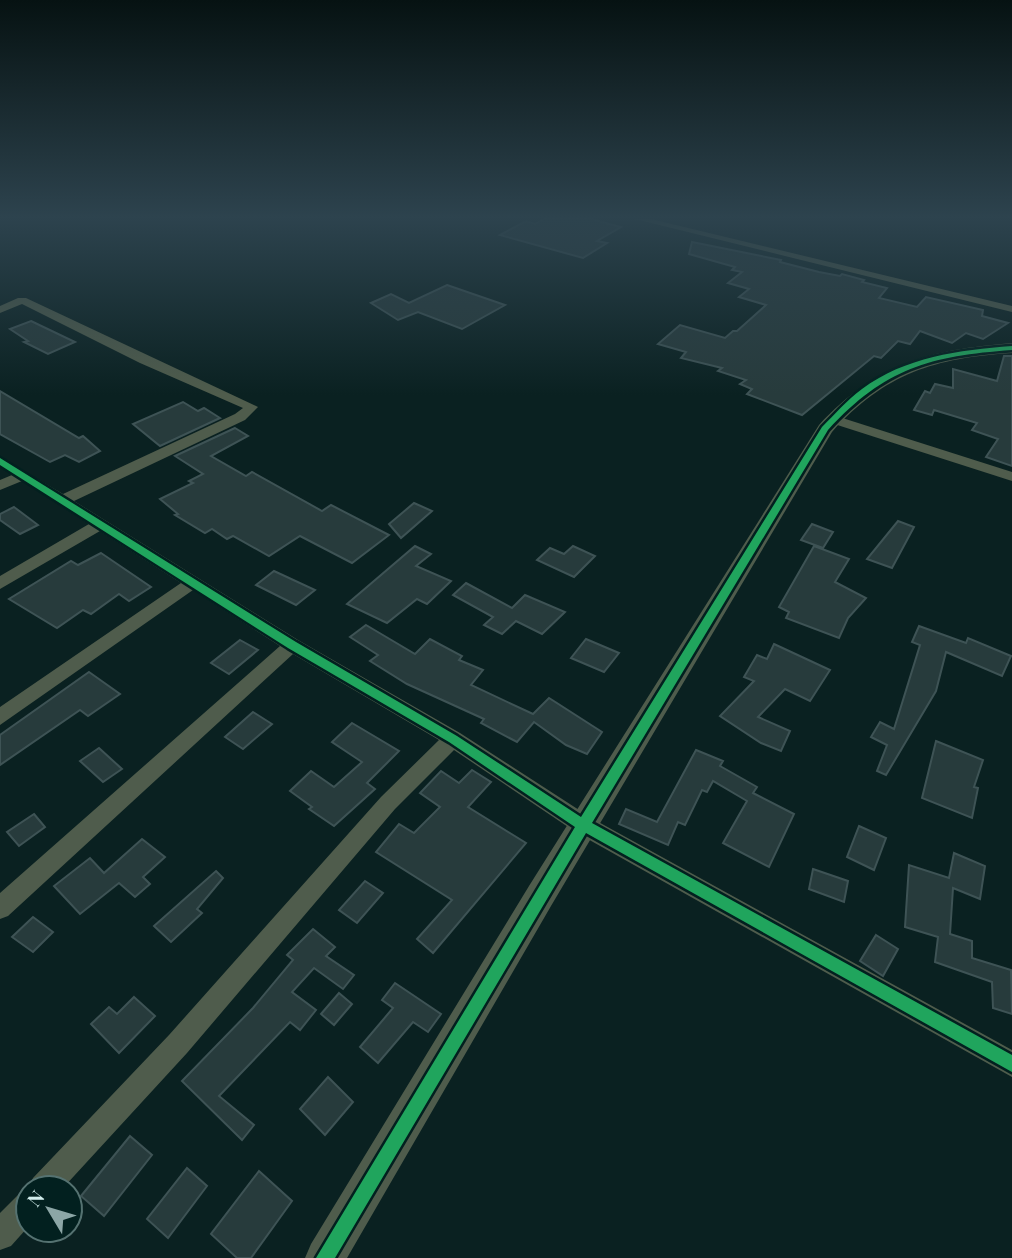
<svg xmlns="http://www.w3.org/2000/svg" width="1012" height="1258" viewBox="0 0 1012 1258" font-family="'Playfair Display',serif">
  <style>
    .building { fill: #273b3c; stroke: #3e5355; stroke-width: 2 }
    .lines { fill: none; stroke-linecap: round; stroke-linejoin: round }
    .minor { fill: #4f5c4c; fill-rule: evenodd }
    .tertiary { fill: #4f5c4c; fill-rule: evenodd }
    .cycleway-casing { stroke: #02201f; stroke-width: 5 }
    .cycleway { fill: #20a55d; fill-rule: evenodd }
  </style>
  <rect width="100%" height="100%" fill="#0a2121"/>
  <g class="building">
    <polygon points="544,219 591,219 621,227 597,241 607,243 583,258 500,235 526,221 535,224"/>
    <polygon points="692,242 781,260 780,262 819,272 840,276 842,274 864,280 862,282 887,288 879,298 917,307 926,297 983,310 982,316 1008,323 983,339 966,333 952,343 920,331 910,344 898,341 881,358 874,356 802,415 747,394 752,389 740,384 746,380 718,371 722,368 681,358 686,352 658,344 680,325 725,338 733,331 737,331 766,305 739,297 749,289 728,283 742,272 732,270 735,267 689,254"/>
    <polygon points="447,285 505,305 462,329 418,312 398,320 371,303 391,294 409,303"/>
    <polygon points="31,321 75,342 48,354 24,342 28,341 10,329"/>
    <polygon points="1004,356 1012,356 1012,466 986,457 998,439 972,430 977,423 934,410 932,415 914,410 925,391 930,393 935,384 953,388 953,369 997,381"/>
    <polygon points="0,391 79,438 83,436 100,451 79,462 65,455 50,462 0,434"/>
    <polygon points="183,402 198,411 204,408 220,418 160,446 133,424"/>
    <polygon points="235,428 248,436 211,456 246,476 252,472 322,511 331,505 389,535 352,563 300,536 269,556 233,536 227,539 212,529 205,533 175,515 178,514 160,499 193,483 189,481 203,474 175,456"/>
    <polygon points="414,503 432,511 401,538 389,524"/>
    <polygon points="14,507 38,525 20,534 0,520 0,514"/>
    <polygon points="898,521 914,527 892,568 867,559"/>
    <polygon points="812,524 833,532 823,548 801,540"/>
    <polygon points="415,546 431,554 416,566 451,581 427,604 417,599 387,623 347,604"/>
    <polygon points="573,546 595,556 574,577 537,560 550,548 564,554"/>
    <polygon points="814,546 849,559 835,582 866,598 848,618 839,638 786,618 789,612 779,607"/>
    <polygon points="101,553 151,587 129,601 119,594 91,614 83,610 57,628 9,599 71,561 78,565"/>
    <polygon points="274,571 315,590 296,605 256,585"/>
    <polygon points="466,583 512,608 525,595 565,612 542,634 516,621 502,634 484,625 493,617 453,595"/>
    <polygon points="366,625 415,654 430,639 462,656 459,660 483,670 471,685 533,714 549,698 602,732 587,754 566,745 534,722 517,742 481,723 484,719 407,684 370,661 378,655 350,637"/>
    <polygon points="919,626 966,643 968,638 1011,656 1002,676 946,652 936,691 886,775 877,771 887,745 871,737 880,722 894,729 920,645 912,642"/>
    <polygon points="586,639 619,653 604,672 571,658"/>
    <polygon points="240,640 258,650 229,674 211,663"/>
    <polygon points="774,644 830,670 810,701 785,689 758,717 790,731 781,751 761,743 720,716 754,681 744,677 757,655 767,659"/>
    <polygon points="89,672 120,694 88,716 80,710 0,765 0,735"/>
    <polygon points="253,712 272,724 243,749 225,737"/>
    <polygon points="352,723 399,751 367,783 375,789 334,826 309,809 312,807 290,791 311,771 334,787 362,762 332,742"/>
    <polygon points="936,741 983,760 974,787 978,788 972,818 922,798"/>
    <polygon points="99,748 122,769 103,782 80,761"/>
    <polygon points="696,750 723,761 720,766 757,787 753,793 794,814 769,867 723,843 747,801 713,781 707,792 702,790 685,825 678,822 668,845 619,824 626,809 657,822"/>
    <polygon points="472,770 491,782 468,807 526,843 433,953 417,939 452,900 376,852 399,824 414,833 440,807 420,793 441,771 459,783"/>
    <polygon points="34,814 45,827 19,846 7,832"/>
    <polygon points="859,826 886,838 874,870 847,857"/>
    <polygon points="142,839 165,857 143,877 150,884 135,897 119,883 80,914 54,886 90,858 104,873"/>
    <polygon points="954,853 985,866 980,899 953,888 950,934 972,941 972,958 1011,970 1012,1014 993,1008 992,982 935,962 938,937 905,927 909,865 949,878"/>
    <polygon points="813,869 848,881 844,902 809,889"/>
    <polygon points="216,871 223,878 197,909 202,913 171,942 154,926"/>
    <polygon points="365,881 383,893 357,923 339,910"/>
    <polygon points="33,917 53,932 33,952 12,937"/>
    <polygon points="313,929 335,947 326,956 354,975 343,989 314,968 292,992 316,1010 300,1030 290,1022 219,1096 254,1125 242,1140 182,1081 253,1008 293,960 287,955"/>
    <polygon points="876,935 898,949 883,976 860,961"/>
    <polygon points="395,983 441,1014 428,1032 413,1022 378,1063 360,1047 393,1008 382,1000"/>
    <polygon points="339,993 352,1004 334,1025 321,1014"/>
    <polygon points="134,997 155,1016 119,1053 91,1024 109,1007 117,1014"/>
    <polygon points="328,1077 353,1102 325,1135 300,1109"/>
    <polygon points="130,1136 152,1155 104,1216 81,1196"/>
    <polygon points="187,1168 207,1186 168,1238 147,1219"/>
    <polygon points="259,1171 292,1201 251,1258 237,1258 211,1234"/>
  </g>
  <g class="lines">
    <g class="minor">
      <polygon points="635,219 651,219 1012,306 1012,312"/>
      <polygon points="18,298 26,298 258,407 245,420 74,501 298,640 460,733 593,819 1012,1050 1012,1077 577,833 454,750 395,809 187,1053 63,1188 29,1188 33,1178 169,1035 381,797 439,740 293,654 8,916 0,919 0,893 280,646 193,590 0,725 0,707 181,583 100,531 0,589 0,576 89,524 22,481 0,490 0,480 12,475 0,467 0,457 63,494 235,414 243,408 140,363 22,304 0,313 0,306"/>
      <polygon points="833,415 1012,472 1012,481 828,422 826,419"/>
      <polygon points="28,1190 28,1227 11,1246 0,1250 0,1213 18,1195"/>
    </g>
    <path class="tertiary" d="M1012 343V353C935 358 885 373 832 432L551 906 347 1258H305L311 1244 529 886 819 425C877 363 929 350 1012 343Z"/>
    <g class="cycleway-casing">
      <path id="cycleway" d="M1012 346V350C930 356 885 368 828 430L592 823 1012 1055V1072L586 833 335 1258H316L575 827 449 742 288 648 0 465V458L296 642 457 736 581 817 822 427C835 414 847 400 862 389 905 357 959 350 1012 346Z"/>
    </g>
    <use href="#cycleway" class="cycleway"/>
  </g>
  <linearGradient id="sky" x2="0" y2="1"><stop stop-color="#061212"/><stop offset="0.55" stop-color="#2d434e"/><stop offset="1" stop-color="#2d434e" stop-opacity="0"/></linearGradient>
  <rect width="1012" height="395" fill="url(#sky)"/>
  <g transform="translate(49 1209) rotate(308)"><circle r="33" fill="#02201f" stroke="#557271" stroke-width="2"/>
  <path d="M0-5L12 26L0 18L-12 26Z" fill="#8ca6a6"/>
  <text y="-10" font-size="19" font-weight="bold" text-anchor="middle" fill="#d2eeed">N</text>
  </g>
</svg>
